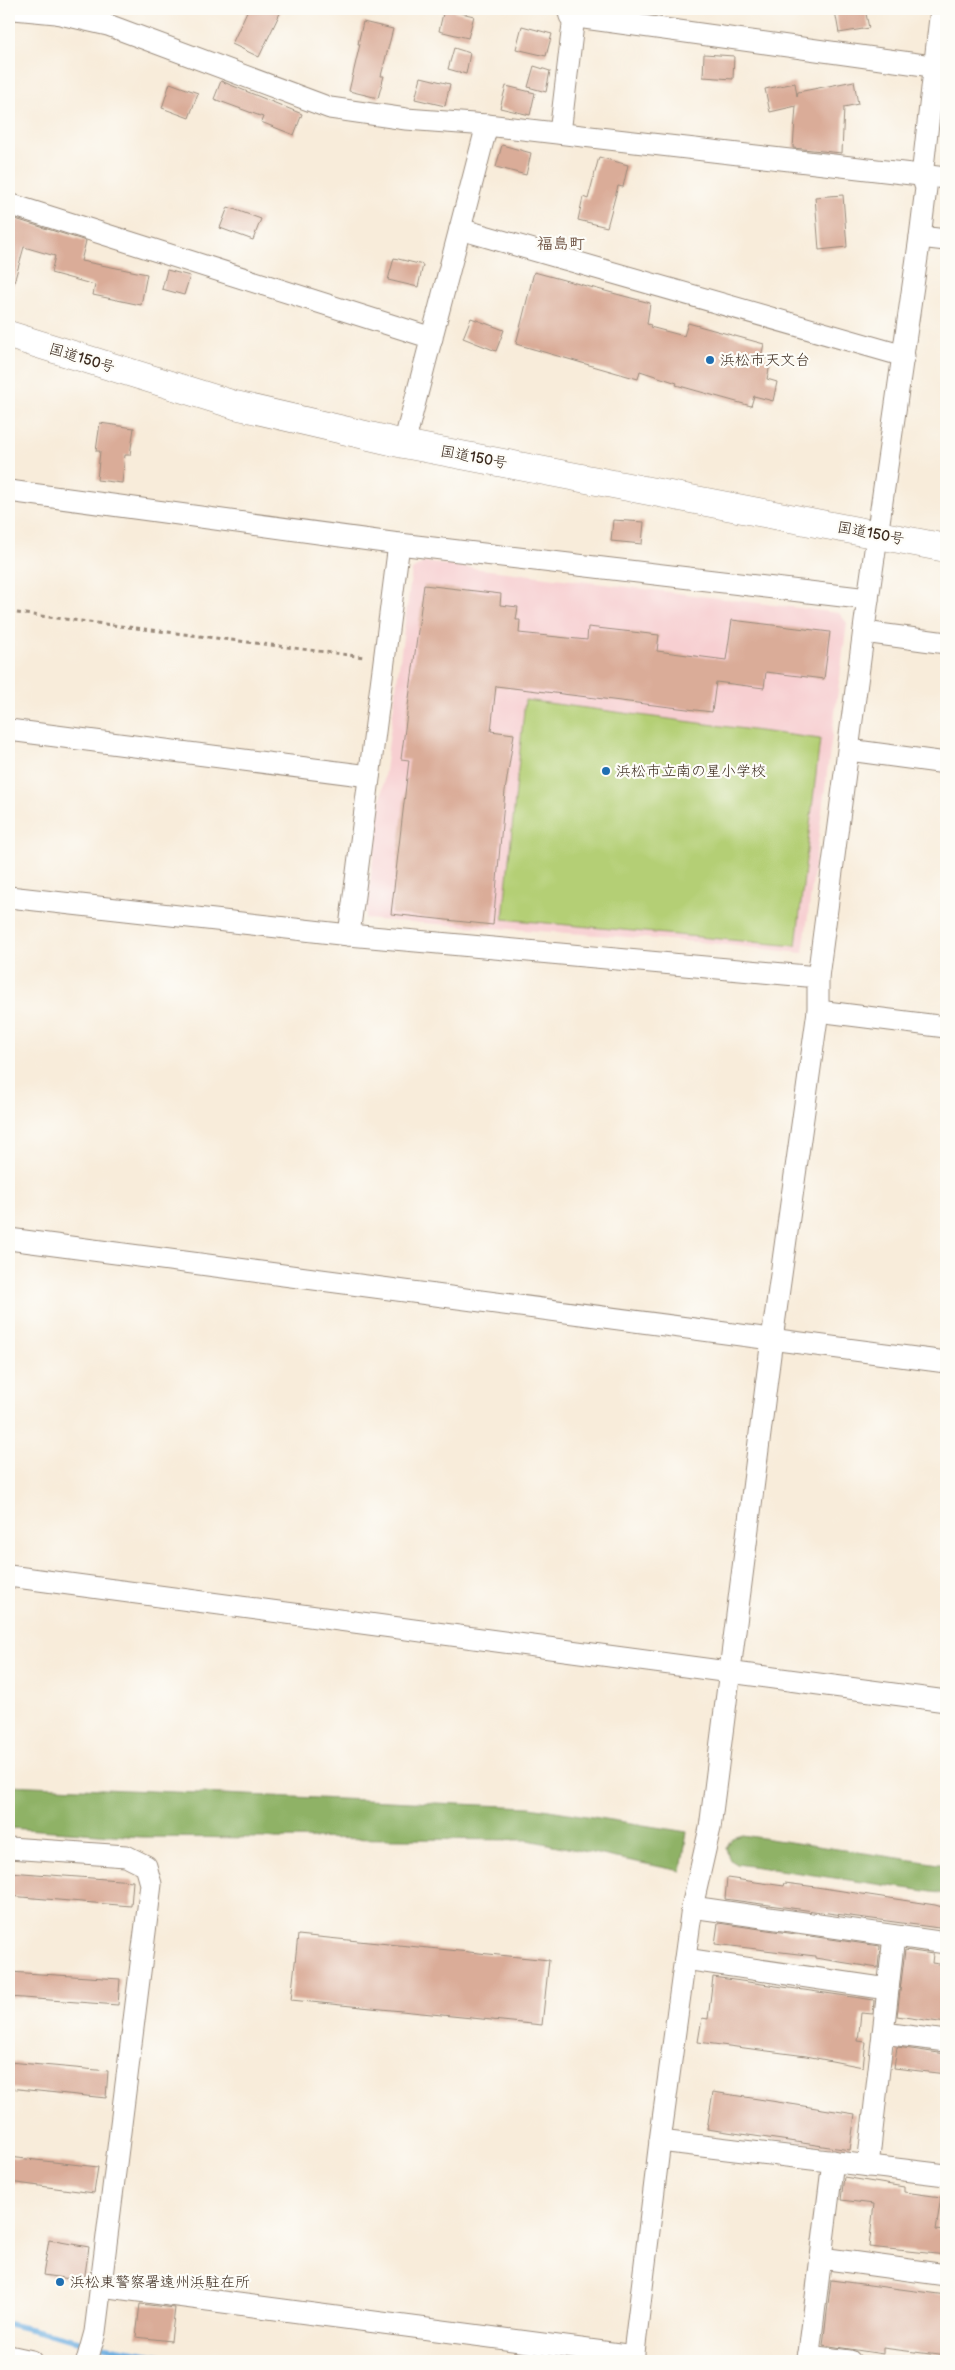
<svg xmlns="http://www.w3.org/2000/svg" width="955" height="2370" viewBox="0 0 955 2370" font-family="'Balsamiq Sans','Klee One',sans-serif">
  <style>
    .built { fill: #f7cfd1 }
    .green { fill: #b4cf75; stroke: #787c4a }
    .forest { fill: #8fb266; stroke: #656e42 }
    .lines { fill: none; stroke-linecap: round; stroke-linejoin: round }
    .stream { stroke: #6cade0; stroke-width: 5.5 }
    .building { fill: #daac98 }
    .minor-casing { stroke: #9a8b7c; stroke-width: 23 }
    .highway-casing { stroke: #9a8b7c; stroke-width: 29 }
    .path { stroke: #9a8b7c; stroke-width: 3; stroke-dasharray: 4 4; stroke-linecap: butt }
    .minor { stroke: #fff; stroke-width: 21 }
    .highway { stroke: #fff; stroke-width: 28 }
    .poi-dot { fill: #1f6fb2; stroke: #fdfcf7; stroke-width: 2 }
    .labels { text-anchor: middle; stroke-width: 4.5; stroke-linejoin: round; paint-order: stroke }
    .street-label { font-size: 15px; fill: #3b2a1e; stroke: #fdfcf7 }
    .poi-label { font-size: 15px; fill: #3b2a1e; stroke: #fdfcf7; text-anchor: start }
    .neighbourhood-label { font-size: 16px; font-weight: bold; fill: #735849; stroke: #fdfcf7 }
  </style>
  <rect width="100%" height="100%" fill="#fdfcf7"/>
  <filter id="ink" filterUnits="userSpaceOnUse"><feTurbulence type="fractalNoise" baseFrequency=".02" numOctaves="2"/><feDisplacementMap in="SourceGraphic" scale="10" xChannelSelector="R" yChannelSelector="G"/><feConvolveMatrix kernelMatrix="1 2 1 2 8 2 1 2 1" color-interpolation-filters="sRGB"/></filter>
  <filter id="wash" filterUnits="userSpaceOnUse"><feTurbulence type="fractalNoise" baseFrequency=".0096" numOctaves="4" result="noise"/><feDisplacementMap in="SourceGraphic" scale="20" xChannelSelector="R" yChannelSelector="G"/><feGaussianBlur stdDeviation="1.12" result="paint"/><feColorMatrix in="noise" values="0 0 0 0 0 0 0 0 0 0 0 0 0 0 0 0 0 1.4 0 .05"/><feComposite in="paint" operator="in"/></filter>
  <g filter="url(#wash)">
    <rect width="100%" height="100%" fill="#f8ecda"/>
    <polygon class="built" points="424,562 839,613 847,623 803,953 699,942 365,919 412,570"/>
    <polygon class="green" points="525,700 820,739 796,946 503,919"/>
    <g class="forest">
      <polygon points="9,1785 530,1807 687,1832 681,1871 528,1840 142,1837 9,1828"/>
      <polygon points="742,1835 946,1865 946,1894 737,1864 729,1859 726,1848 732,1838"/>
    </g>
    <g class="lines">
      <g class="stream">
        <polyline points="9,2324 87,2343"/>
        <polyline points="96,2345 188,2361"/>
      </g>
    </g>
    <g id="blocks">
      <g class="building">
        <polygon points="248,9 282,9 259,57 232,44"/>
        <polygon points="444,9 474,16 468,38 439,31"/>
        <polygon points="846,9 865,9 869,28 839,33 835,11"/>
        <polygon points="363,22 393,29 381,76 384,76 378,98 349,91 360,44 358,44"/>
        <polygon points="522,26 552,34 546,56 516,49"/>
        <polygon points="454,48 470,53 466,74 448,69"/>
        <polygon points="704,54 734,56 733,79 703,77"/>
        <polygon points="534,66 550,71 546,92 528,87"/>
        <polygon points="421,77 450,84 445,106 415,99"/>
        <polygon points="221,81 302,114 294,135 261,122 263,117 214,99"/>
        <polygon points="854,81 858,104 844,107 842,153 793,148 796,106 770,112 765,89 795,83 797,96 798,92"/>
        <polygon points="170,83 198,93 189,118 162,108"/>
        <polygon points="506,86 535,93 530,115 500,108"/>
        <polygon points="502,145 531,153 526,175 496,167"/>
        <polygon points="599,157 628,165 623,187 618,186 607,227 578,220 583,197 588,199"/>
        <polygon points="843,195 847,247 819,250 815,197"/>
        <polygon points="228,207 261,219 253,240 220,228"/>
        <polygon points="9,217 86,241 81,261 147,274 141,305 93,295 95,285 51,273 55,256 24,247 13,286 9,285"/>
        <polygon points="394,258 423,265 418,287 388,280"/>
        <polygon points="167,270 190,276 184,295 162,289"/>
        <polygon points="534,272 650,303 647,324 651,325 650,327 684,336 688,323 764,344 761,357 771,360 767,379 777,382 773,401 754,396 751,406 676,385 677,383 640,371 638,379 516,344"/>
        <polygon points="471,318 504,330 496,351 463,338"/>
        <polygon points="100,423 134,428 130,455 125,455 122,483 97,480 100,451 96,451"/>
        <polygon points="613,520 644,522 642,544 611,541"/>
        <polygon points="424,585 501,594 500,605 518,607 516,620 520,620 519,633 587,640 588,627 659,635 657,651 726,660 732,620 830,632 824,679 766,672 764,688 716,682 712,712 496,686 491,731 514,734 505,791 493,925 391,914 409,760 401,759"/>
        <polygon points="9,1872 133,1881 131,1906 9,1896"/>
        <polygon points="727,1878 784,1886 785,1883 816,1887 935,1905 946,1908 946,1929 725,1899"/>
        <polygon points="718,1923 880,1946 878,1968 815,1958 815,1956 715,1944"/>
        <polygon points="298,1935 549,1960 542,2025 291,2000"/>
        <polygon points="905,1950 933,1954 932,1963 946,1965 946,2023 897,2016"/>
        <polygon points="9,1972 120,1979 118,2005 9,1997"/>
        <polygon points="713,1977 874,2000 873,2014 861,2013 858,2041 866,2042 863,2067 806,2056 698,2042 702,2018 708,2019"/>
        <polygon points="897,2047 946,2054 946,2074 894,2068"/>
        <polygon points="9,2062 108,2071 106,2098 9,2088"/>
        <polygon points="713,2092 855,2114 850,2150 707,2129"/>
        <polygon points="9,2157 98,2167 94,2193 9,2182"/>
        <polygon points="844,2177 904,2187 904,2192 941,2197 936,2230 946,2231 946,2255 869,2247 874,2204 841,2200"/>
        <polygon points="49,2240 89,2247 84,2281 43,2275"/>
        <polygon points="831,2280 946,2295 946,2356 883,2348 883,2354 823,2345"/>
        <polygon points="140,2304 175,2308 171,2341 136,2337"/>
      </g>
    </g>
  </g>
  <g filter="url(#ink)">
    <use href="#blocks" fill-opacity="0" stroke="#9a8b7c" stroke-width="1"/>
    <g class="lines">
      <g class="minor-casing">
        <g id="minor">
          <polyline points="14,9 56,13 108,25 330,108 406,119 487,125 946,178"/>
          <polyline points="568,9 570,16 946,68"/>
          <polyline points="560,133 574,16"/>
          <polyline points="9,204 432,338"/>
          <polyline points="460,229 904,356"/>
          <polyline points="920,237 946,240"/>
          <polyline points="404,444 487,125"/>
          <polyline points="9,491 399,544 868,599"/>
          <polyline points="864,632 946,643"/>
          <polyline points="9,730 369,776"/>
          <polyline points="849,750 946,763"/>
          <polyline points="9,897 349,935 818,977"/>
          <polyline points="349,935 399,544"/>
          <polyline points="818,1011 946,1027"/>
          <polyline points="9,1239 946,1362"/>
          <polyline points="9,1576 946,1701"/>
          <polyline points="9,1848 126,1856 146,1866 151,1884 95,2332 87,2361"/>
          <polyline points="692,1907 946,1943"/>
          <polyline points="685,1959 888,1989"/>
          <polyline points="883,2033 946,2041"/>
          <polyline points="660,2141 946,2175"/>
          <polyline points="868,2166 894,1936"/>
          <polyline points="821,2258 946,2275"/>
          <polyline points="101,2286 634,2356"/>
          <polyline points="9,2356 32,2361"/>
          <polyline points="808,2356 850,2361"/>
          <polyline points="633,2361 660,2141 692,1907 710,1828 772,1339 818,1011 818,977 868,599 920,237 926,188 922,176 941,9"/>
          <polyline points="808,2361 833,2161"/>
        </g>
      </g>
      <g class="highway-casing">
        <polyline id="highway" points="9,335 235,405 404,444 946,548"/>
      </g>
      <g class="path">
        <polyline points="512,9 549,13"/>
        <polyline points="9,612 365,657"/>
      </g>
      <use href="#minor" class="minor"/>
      <use href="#highway" class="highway"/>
    </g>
  </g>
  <g class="poi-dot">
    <circle cx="710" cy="360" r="5"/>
    <circle cx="606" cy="771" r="5"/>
    <circle cx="60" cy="2282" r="5"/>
  </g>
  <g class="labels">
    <g class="street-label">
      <text transform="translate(82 358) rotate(17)" y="5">国道150号</text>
      <text transform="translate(474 457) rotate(11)" y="5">国道150号</text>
      <text transform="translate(871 533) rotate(11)" y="5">国道150号</text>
    </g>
    <g class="poi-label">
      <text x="720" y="365">浜松市天文台</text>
      <text x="616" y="776">浜松市立南の星小学校</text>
      <text x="70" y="2287">浜松東警察署遠州浜駐在所</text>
    </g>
    <g class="neighbourhood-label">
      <text x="561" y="249">福島町</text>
    </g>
  </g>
  <rect width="955" height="2370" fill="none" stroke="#fdfcf7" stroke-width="30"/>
</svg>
